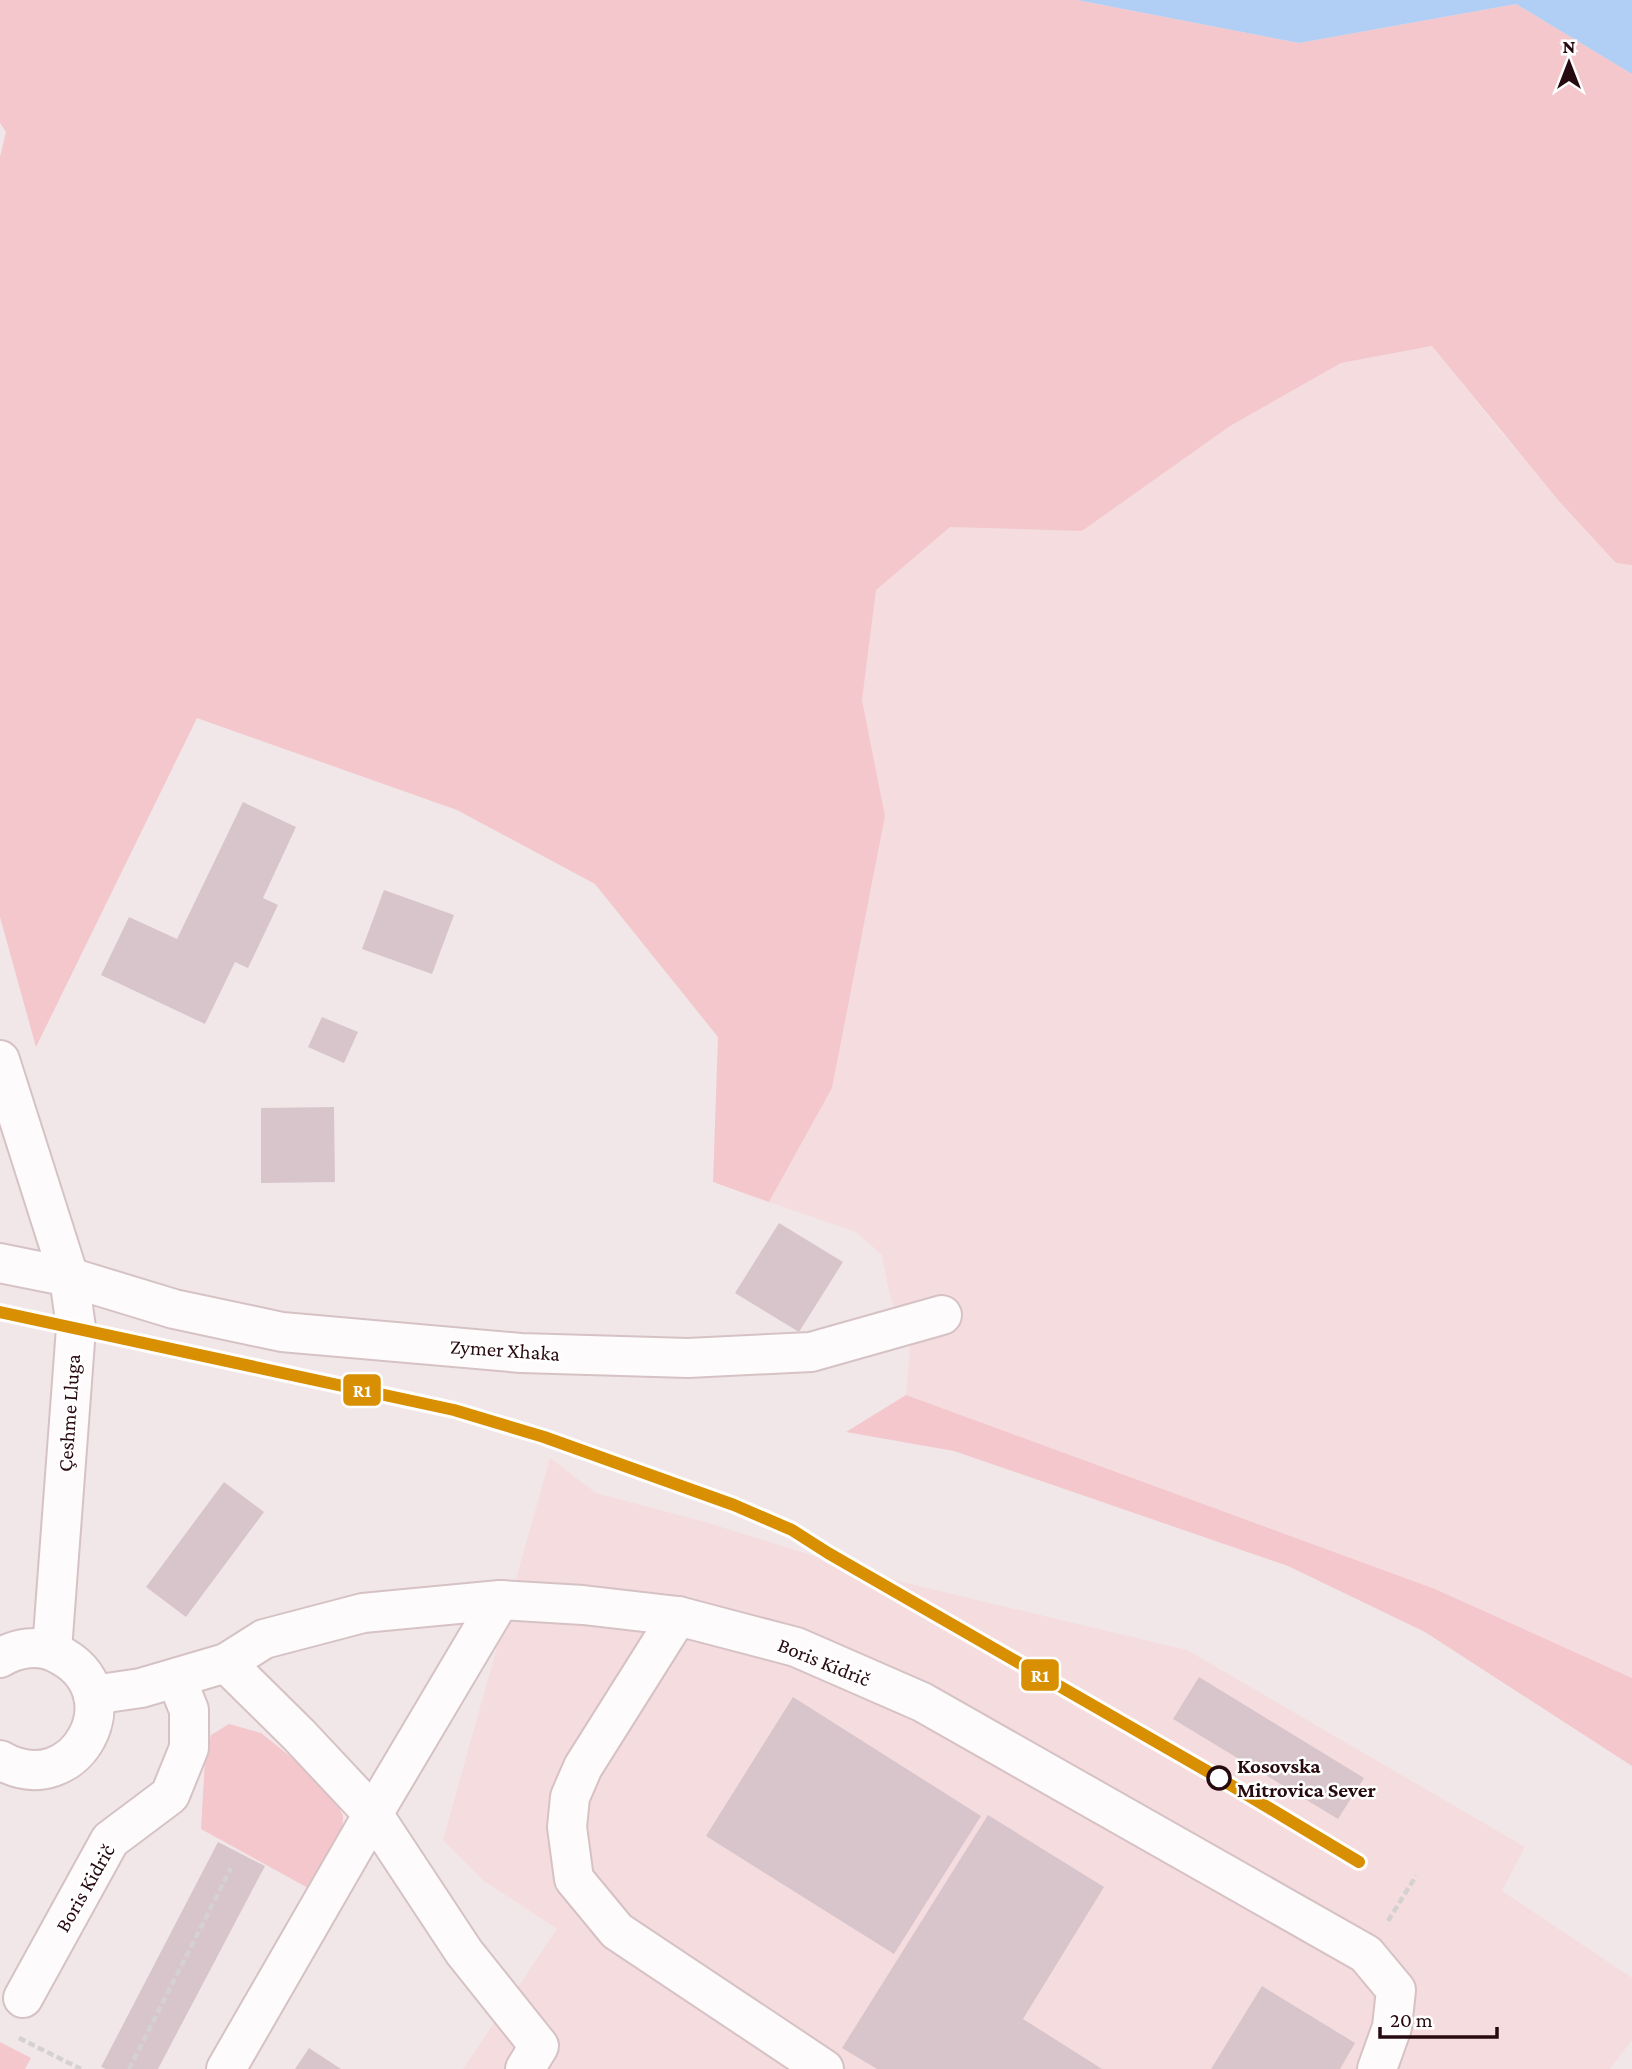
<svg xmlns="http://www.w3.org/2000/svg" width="1632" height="2069" viewBox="0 0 1632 2069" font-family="'Crimson Pro',serif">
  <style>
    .built { fill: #f5dcde }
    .green { fill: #f3c7cb }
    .water { fill: #b1cef5 }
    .building { fill: #d8c5cc }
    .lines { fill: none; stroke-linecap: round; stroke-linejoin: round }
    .minor-casing { stroke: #d6c2c4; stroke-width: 42 }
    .major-casing { stroke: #d6c2c4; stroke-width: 42 }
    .path { stroke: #d5d1d1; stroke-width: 4.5; stroke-dasharray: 7 3.5; stroke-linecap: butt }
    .minor { stroke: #fdfbfc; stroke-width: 38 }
    .major { stroke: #fdfbfc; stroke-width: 38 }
    .rail-1-casing { stroke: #fff; stroke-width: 18 }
    .rail-1 { stroke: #d88f02; stroke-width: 12 }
    .stop-dot { fill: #fff; stroke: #270a0f; stroke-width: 3.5 }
    .labels { text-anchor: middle; stroke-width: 5; stroke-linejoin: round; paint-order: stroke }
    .street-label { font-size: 21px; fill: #270a0f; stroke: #fff }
    .stop-label { font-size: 21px; font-weight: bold; fill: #270a0f; stroke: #fff; text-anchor: start }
    .line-badge { stroke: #fff; stroke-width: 2.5 }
    .badge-label { font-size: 19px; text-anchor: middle; font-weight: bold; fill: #fff }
  </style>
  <rect width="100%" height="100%" fill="#f1e7e8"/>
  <g class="built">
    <polygon points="1433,346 1499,430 1616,563 1632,565 1632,1678 1435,1589 906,1395 910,1346 890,1296 882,1255 856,1232 769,1202 832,1088 885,816 862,700 876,589 950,527 1082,531 1230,426 1341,363"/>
    <polygon points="550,1458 596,1493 705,1522 881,1577 1187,1650 1525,1847 1502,1891 1632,1978 1632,2040 1610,2069 463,2069 557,1929 483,1880 443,1840"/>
  </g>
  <g class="green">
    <polygon points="0,0 1077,0 1299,43 1516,4 1632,74 1632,565 1616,563 1559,501 1432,346 1341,363 1230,426 1082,531 950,527 876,590 862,700 885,816 832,1088 769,1202 713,1182 718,1037 595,884 457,810 197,718 36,1047 0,917 0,157 6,132 0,123"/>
    <polygon points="906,1395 1435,1589 1632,1678 1632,1766 1425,1632 1288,1566 954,1451 846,1432"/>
    <polygon points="229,1724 261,1733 330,1788 343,1816 342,1840 310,1889 201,1829 205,1759 211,1735"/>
    <polygon points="0,2042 31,2058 25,2069 0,2069"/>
  </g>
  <polygon class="water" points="1077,0 1632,0 1632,74 1516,4 1299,43"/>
  <g class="building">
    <polygon points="243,802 296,827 263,898 278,905 248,968 235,962 205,1024 101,975 129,917 177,939"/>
    <polygon points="384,890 454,915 432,974 362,949"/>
    <polygon points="322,1017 358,1032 344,1063 308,1047"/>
    <polygon points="334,1107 335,1182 261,1183 261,1108"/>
    <polygon points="779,1223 843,1262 799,1332 735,1293"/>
    <polygon points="224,1482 264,1512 186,1617 146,1587"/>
    <polygon points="1199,1677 1364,1778 1338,1819 1173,1719"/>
    <polygon points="793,1697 981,1816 894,1954 706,1836"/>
    <polygon points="988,1815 1104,1887 1023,2019 1102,2069 877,2069 842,2048"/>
    <polygon points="218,1842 265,1866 158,2069 106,2069 101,2067"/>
    <polygon points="1262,1986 1355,2043 1340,2069 1211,2069"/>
    <polygon points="309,2048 341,2069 295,2069"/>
  </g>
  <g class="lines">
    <g class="minor-casing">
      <g id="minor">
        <polyline points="0,1263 69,1277 174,1309 282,1332 521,1353 688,1358 811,1352 942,1315"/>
        <polyline points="678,1616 583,1767 570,1797 567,1827 574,1879 617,1931 824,2069"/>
        <polyline points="226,1663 299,1735 373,1814 464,1952 539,2046 525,2069"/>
        <polyline points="93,1695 141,1688 226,1663 264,1639 363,1613 500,1600 583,1605 678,1616 796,1647 922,1702 1366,1954 1396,1990 1392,2027 1377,2069"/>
        <polyline points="23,1998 110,1840 170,1795 189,1748 189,1710 176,1678"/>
        <polyline points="226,2069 373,1814 500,1600"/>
      </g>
    </g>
    <g class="major-casing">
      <g id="major">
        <polyline points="0,1060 69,1277 76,1328 52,1650"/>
        <path d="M0 1658C16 1648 39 1644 56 1653 137 1691 76 1804 0 1760"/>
      </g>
    </g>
    <g class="path">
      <polyline points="1388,1921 1416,1876"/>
      <polyline points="19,2038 81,2069"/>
      <polyline points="129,2069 231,1868"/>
    </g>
    <use href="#minor" class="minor"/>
    <use href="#major" class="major"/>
    <g class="rail-1-casing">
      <polyline id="rail-1" points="0,1312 454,1410 544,1437 734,1505 792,1530 828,1553 1219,1778 1359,1862"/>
    </g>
    <use href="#rail-1" class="rail-1"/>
  </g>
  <circle class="stop-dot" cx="1219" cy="1778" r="11"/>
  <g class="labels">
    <g class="street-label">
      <text transform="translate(505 1350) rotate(4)" y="7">Zymer Xhaka</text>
      <text transform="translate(69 1413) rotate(-86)" y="7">Çeshme Lluga</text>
      <text transform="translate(824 1662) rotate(22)" y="7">Boris Kidrič</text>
      <text transform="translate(85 1888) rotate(-60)" y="7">Boris Kidrič</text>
    </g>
    <g class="stop-label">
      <text x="1237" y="1773">Kosovska<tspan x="1237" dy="24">Mitrovica Sever</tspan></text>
    </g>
  </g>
  <g class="line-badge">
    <rect x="342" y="1373" width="40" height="34" rx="7" fill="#d88f02"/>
    <rect x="1020" y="1658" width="40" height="34" rx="7" fill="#d88f02"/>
  </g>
  <g class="badge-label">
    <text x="362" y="1397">R1</text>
    <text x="1040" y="1682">R1</text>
  </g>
  <g transform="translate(1569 63)" stroke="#ffffff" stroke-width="5" paint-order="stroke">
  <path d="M0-5L12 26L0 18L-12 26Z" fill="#270a0f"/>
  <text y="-10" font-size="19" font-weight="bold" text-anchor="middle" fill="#270a0f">N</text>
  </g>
  <path d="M1380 2027v10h117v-10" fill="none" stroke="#270a0f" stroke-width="3.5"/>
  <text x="1390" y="2027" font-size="21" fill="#270a0f" stroke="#ffffff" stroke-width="5" paint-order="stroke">20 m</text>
</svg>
